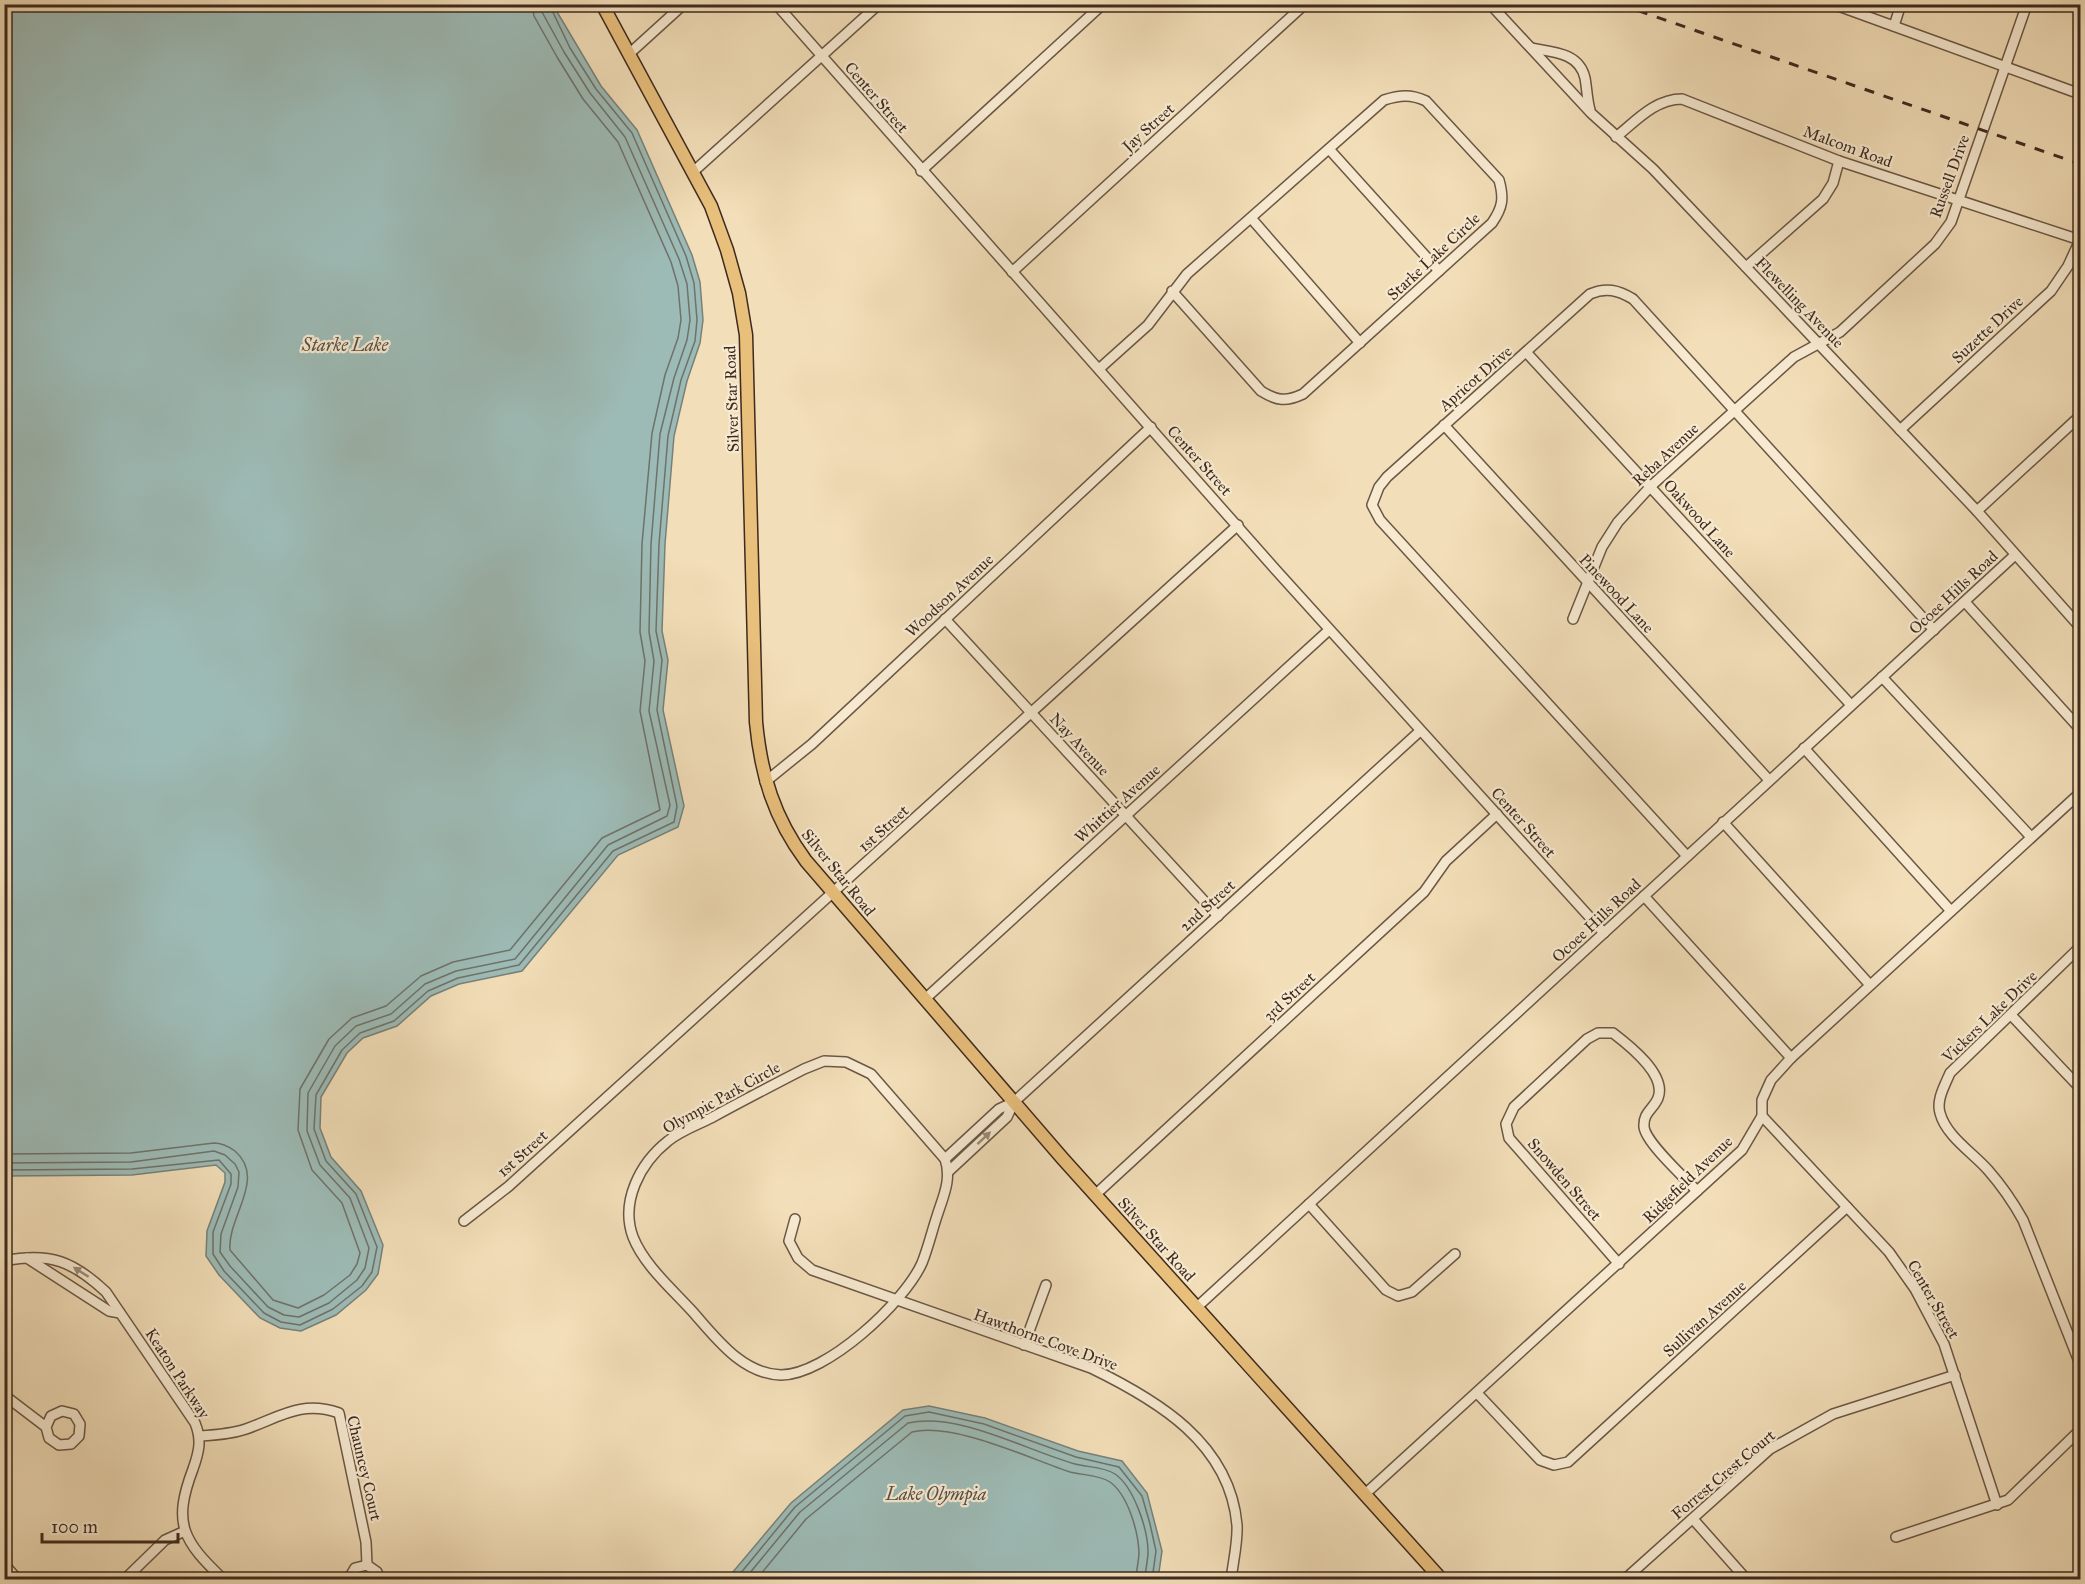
<svg xmlns="http://www.w3.org/2000/svg" width="2085" height="1584" viewBox="0 0 2085 1584" font-family="'IM FELL Great Primer',serif">
  <style>
    .water { fill: #9dbbb6; stroke: #77817a; stroke-width: 1.5 }
    .lines { fill: none; stroke-linecap: round; stroke-linejoin: round }
    .shore { stroke: #6e726a; stroke-width: 1.5 }
    .minor-casing { stroke: #6b5745; stroke-width: 12 }
    .major-casing { stroke: #3e2a1f; stroke-width: 15 }
    .minor { stroke: #f7ead1; stroke-width: 9 }
    .major { stroke: #e9bf7c; stroke-width: 12 }
    .rail { stroke: #3e2a1f; stroke-width: 3; stroke-dasharray: 10 10; stroke-linecap: butt }
    .oneway { fill: #9a8a78 }
    .labels { text-anchor: middle; stroke-width: 4.5; stroke-linejoin: round; paint-order: stroke }
    .street-label { font-size: 16px; fill: #3e2a1f; stroke: #f7ead1 }
    .water-label { font-size: 18px; font-style: italic; fill: #564e45; stroke: #f7ead1 }
  </style>
  <rect width="100%" height="100%" fill="#f2deb8"/>
  <filter id="stains"><feTurbulence type="fractalNoise" baseFrequency=".00333" numOctaves="4"/><feColorMatrix values="0 0 0 0 .2 0 0 0 0 .09 0 0 0 0 .02 0 0 0 .5 -.17"/></filter>
  <radialGradient id="worn" r=".72"><stop offset=".6" stop-color="#630" stop-opacity="0"/><stop offset="1" stop-color="#630" stop-opacity=".3"/></radialGradient>
  <g class="water">
    <polygon points="4,5 553,5 601,86 637,130 692,255 700,282 703,320 700,343 687,381 674,436 665,544 662,631 668,660 663,710 684,806 678,827 618,855 522,971 459,984 431,996 397,1026 363,1038 347,1053 321,1097 320,1128 331,1157 361,1191 383,1245 378,1274 366,1290 336,1315 301,1331 280,1328 260,1318 219,1275 206,1256 207,1231 225,1182 225,1173 216,1165 132,1175 5,1176"/>
    <polygon points="929,1406 985,1418 1078,1451 1122,1461 1147,1493 1162,1551 1158,1579 727,1579 791,1503 903,1410"/>
  </g>
  <g class="lines">
    <g class="shore">
      <path d="M4 1154 131 1153 214 1143C222 1143 228 1146 235 1151 267 1179 227 1217 230 1250L273 1300 298 1308 324 1295 350 1275 357 1264 360 1253 342 1203 312 1170 298 1130 300 1089 329 1039 352 1018 386 1006 421 976 453 962 510 950 602 838 660 810 640 711 645 661 640 632 642 544 652 433 665 375 678 338 681 320 678 286 671 262 618 142 583 99 557 57 534 16 532 4"/>
      <polyline points="4,1163 131,1162 214,1151 225,1155 235,1164 239,1172 238,1187 221,1234 220,1252 230,1266 268,1307 284,1315 299,1317 329,1303 357,1280 365,1268 369,1248 350,1198 320,1165 307,1131 308,1093 335,1046 356,1026 391,1014 425,984 456,971 515,959 608,845 667,816 670,805 649,711 654,661 649,632 651,544 660,434 674,378 687,340 690,320 687,284 679,259 625,137 590,93 564,52 542,12 541,4"/>
      <polyline points="4,1170 132,1169 219,1160 231,1174 231,1184 213,1232 213,1254 224,1271 264,1313 281,1322 300,1325 333,1309 362,1286 372,1272 377,1247 356,1194 326,1161 314,1129 316,1095 342,1050 360,1033 394,1021 428,991 458,978 519,965 613,851 674,822 677,806 657,710 662,660 656,631 659,544 668,436 681,380 695,341 697,320 694,283 686,256 632,133 596,89 570,48 549,4"/>
      <polyline points="735,1580 795,1507 905,1416 929,1412 984,1424 1076,1457 1119,1467 1142,1496 1150,1524 1156,1551 1152,1580"/>
      <path d="M744 1580 800 1512 908 1423C959 1412 1025 1450 1075 1464 1086 1467 1105 1467 1115 1474 1134 1487 1148 1530 1148 1552 1148 1561 1145 1570 1145 1580"/>
      <path d="M756 1580 806 1519 912 1432C954 1422 1028 1458 1070 1472 1081 1475 1100 1475 1110 1482 1128 1495 1138 1531 1139 1552 1139 1561 1136 1570 1136 1580"/>
    </g>
    <g class="minor-casing">
      <g id="minor">
        <polyline points="776,4 1275,569 1604,933"/>
        <polyline points="1490,4 1591,113 1653,169 1977,511 2080,627"/>
        <polyline points="1833,4 2080,94"/>
        <polyline points="1894,26 1901,4"/>
        <path d="M1531 48C1552 52 1579 52 1585 78 1587 89 1587 99 1590 110"/>
        <polyline points="629,54 684,4"/>
        <path d="M1616 137C1636 121 1655 99 1682 99L1839 161 2080 240"/>
        <polyline points="1329,149 1439,271"/>
        <polyline points="921,171 1103,4"/>
        <polyline points="693,172 879,4"/>
        <polyline points="1251,218 1360,343"/>
        <polyline points="1746,267 1823,199 1833,183 1839,161"/>
        <polyline points="1012,272 1305,4"/>
        <polyline points="1526,352 1851,705"/>
        <path d="M1099 369 1148 325 1187 274 1384 100C1400 95 1411 94 1426 101L1499 180C1504 198 1503 207 1492 223L1303 394C1286 402 1277 401 1261 391L1172 291"/>
        <polyline points="1444,425 1769,780"/>
        <polyline points="1900,430 2051,291 2068,266 2080,240"/>
        <polyline points="1977,511 2080,416"/>
        <polyline points="1965,602 2080,729"/>
        <polyline points="945,619 1218,916"/>
        <polyline points="1573,619 1602,547 1618,522 1651,486 1794,357 1840,332 1935,244 1951,222 2027,4"/>
        <polyline points="1882,677 2031,837"/>
        <polyline points="1804,748 1951,911"/>
        <polyline points="765,782 812,744 1151,427"/>
        <polyline points="1723,822 1870,985"/>
        <path d="M1687 856 1380 520 1372 505 1379 487 1387 477 1590 294C1606 287 1618 290 1633 299L1934 630"/>
        <polyline points="1644,896 1791,1058"/>
        <path d="M2080 947 1950 1073C1945 1085 1936 1100 1940 1113 1946 1136 1973 1153 1988 1170 2002 1186 2013 1202 2023 1220L2080 1364"/>
        <polyline points="925,999 1329,630"/>
        <polyline points="2012,1016 2080,1088"/>
        <path d="M824 1061 846 1062 871 1074 945 1159C952 1179 943 1197 937 1216 932 1231 928 1248 922 1263 904 1303 826 1375 781 1375 742 1374 716 1338 692 1311 672 1289 644 1265 633 1237 620 1202 640 1163 668 1141 680 1131 697 1125 711 1118 742 1101 773 1085 804 1069Z"/>
        <polyline points="1762,1116 1889,1252 1915,1289 1944,1344 1997,1505"/>
        <polyline points="945,1159 999,1109 1014,1102 1420,731"/>
        <polyline points="949,1171 1007,1117 1014,1102"/>
        <polyline points="1095,1195 1424,892 1446,861 1497,814"/>
        <polyline points="1309,1204 1386,1290 1398,1296 1412,1292 1455,1254"/>
        <path d="M795 1219 789 1241 798 1258 812 1270 1091 1368C1157 1400 1230 1443 1237 1525 1238 1542 1233 1562 1231 1580"/>
        <polyline points="464,1221 509,1186 1238,525"/>
        <polyline points="27,1258 109,1311 120,1313"/>
        <path d="M4 1261C50 1252 73 1261 106 1292L195 1423C202 1440 199 1452 193 1469 172 1524 183 1541 224 1580"/>
        <path d="M1619 1264 1509 1138 1506 1124 1514 1107 1587 1039 1598 1033H1613C1630 1046 1667 1075 1658 1098 1653 1110 1643 1112 1644 1127 1646 1143 1685 1178 1697 1191"/>
        <polyline points="1196,1308 2015,555"/>
        <polyline points="1024,1345 1046,1285"/>
        <polyline points="1477,1393 1540,1460 1554,1465 1568,1462 1847,1207"/>
        <polyline points="4,1395 46,1427 49,1438 59,1445 71,1444 79,1436 80,1424 74,1414 62,1411 51,1416 46,1427"/>
        <path d="M200 1436C216 1435 231 1434 246 1429 280 1417 301 1400 339 1413L366 1542 367 1565"/>
        <polyline points="1364,1495 1742,1150 1762,1116 1762,1100 1771,1080 1791,1058 2080,793"/>
        <polyline points="1693,1519 1747,1580"/>
        <polyline points="1896,1537 2008,1500 2080,1430"/>
        <polyline points="4,1564 18,1580"/>
        <polyline points="124,1580 165,1540 185,1531"/>
        <polyline points="348,1580 355,1568 367,1565 377,1572 380,1580"/>
        <polyline points="1624,1580 1770,1449 1833,1414 1955,1375"/>
      </g>
    </g>
    <g class="major-casing">
      <path id="major" d="M602 4 711 206 727 250 739 293 746 335 756 722C761 775 774 818 806 861L1063 1159 1442 1580"/>
    </g>
    <use href="#minor" class="minor"/>
    <use href="#major" class="major"/>
    <polyline class="rail" points="1619,4 2080,164"/>
  </g>
  <defs><path id="oneway-solid" d="M-6-.8H1V-3.2L6.5 0L1 3.2V.8H-6Z" transform="scale(1.5)"/></defs>
  <g class="oneway">
    <use href="#oneway-solid" transform="translate(984 1138) rotate(-43)"/>
    <use href="#oneway-solid" transform="translate(81 1272) rotate(-148)"/>
  </g>
  <g class="labels">
    <g class="street-label">
      <text transform="translate(877 97) rotate(49)" y="6">Center Street</text>
      <text transform="translate(1148 127) rotate(-42)" y="6">Jay Street</text>
      <text transform="translate(1848 146) rotate(20)" y="6">Malcom Road</text>
      <text transform="translate(1949 176) rotate(-70)" y="6">Russell Drive</text>
      <text transform="translate(1433 256) rotate(-43)" y="6">Starke Lake Circle</text>
      <text transform="translate(1800 302) rotate(46)" y="6">Flewelling Avenue</text>
      <text transform="translate(1987 329) rotate(-43)" y="6">Suzette Drive</text>
      <text transform="translate(1475 378) rotate(-41)" y="6">Apricot Drive</text>
      <text transform="translate(731 399) rotate(-92)" y="6">Silver Star Road</text>
      <text transform="translate(1665 454) rotate(-43)" y="6">Reba Avenue</text>
      <text transform="translate(1200 460) rotate(48)" y="6">Center Street</text>
      <text transform="translate(1700 518) rotate(48)" y="6">Oakwood Lane</text>
      <text transform="translate(1953 592) rotate(-43)" y="6">Ocoee Hills Road</text>
      <text transform="translate(1617 593) rotate(47)" y="6">Pinewood Lane</text>
      <text transform="translate(949 595) rotate(-43)" y="6">Woodson Avenue</text>
      <text transform="translate(1080 744) rotate(47)" y="6">Nay Avenue</text>
      <text transform="translate(1117 803) rotate(-42)" y="6">Whittier Avenue</text>
      <text transform="translate(1524 822) rotate(48)" y="6">Center Street</text>
      <text transform="translate(883 828) rotate(-42)" y="6">1st Street</text>
      <text transform="translate(839 872) rotate(51)" y="6">Silver Star Road</text>
      <text transform="translate(1207 905) rotate(-42)" y="6">2nd Street</text>
      <text transform="translate(1596 920) rotate(-43)" y="6">Ocoee Hills Road</text>
      <text transform="translate(1289 996) rotate(-43)" y="6">3rd Street</text>
      <text transform="translate(1989 1016) rotate(-44)" y="6">Vickers Lake Drive</text>
      <text transform="translate(721 1097) rotate(-29)" y="6">Olympic Park Circle</text>
      <text transform="translate(522 1153) rotate(-42)" y="6">1st Street</text>
      <text transform="translate(1565 1179) rotate(49)" y="6">Snowden Street</text>
      <text transform="translate(1687 1179) rotate(-44)" y="6">Ridgefield Avenue</text>
      <text transform="translate(1157 1239) rotate(48)" y="6">Silver Star Road</text>
      <text transform="translate(1934 1299) rotate(60)" y="6">Center Street</text>
      <text transform="translate(1704 1318) rotate(-42)" y="6">Sullivan Avenue</text>
      <text transform="translate(1046 1339) rotate(20)" y="6">Hawthorne Cove Drive</text>
      <text transform="translate(178 1373) rotate(57)" y="6">Keaton Parkway</text>
      <text transform="translate(365 1468) rotate(77)" y="6">Chauncey Court</text>
      <text transform="translate(1723 1474) rotate(-40)" y="6">Forrest Crest Court</text>
    </g>
    <g class="water-label">
      <text x="345" y="351">Starke Lake</text>
      <text x="936" y="1500">Lake Olympia</text>
    </g>
  </g>
  <rect width="2085" height="1584" fill="none" stroke="#f2deb8" stroke-width="24"/>
  <rect x="6" y="6" width="2073" height="1572" fill="none" stroke="#3e2a1f" stroke-width="3"/>
  <rect x="12" y="12" width="2061" height="1560" fill="none" stroke="#3e2a1f" stroke-width="1.5"/>
  <path d="M42 1533v9h136v-9" fill="none" stroke="#3e2a1f" stroke-width="3"/>
  <text x="51" y="1533" font-size="18" fill="#3e2a1f" stroke="#f7ead1" stroke-width="4.5" paint-order="stroke">100 m</text>
  <rect width="100%" height="100%" filter="url(#stains)"/>
  <rect width="100%" height="100%" fill="url(#worn)"/>
</svg>
